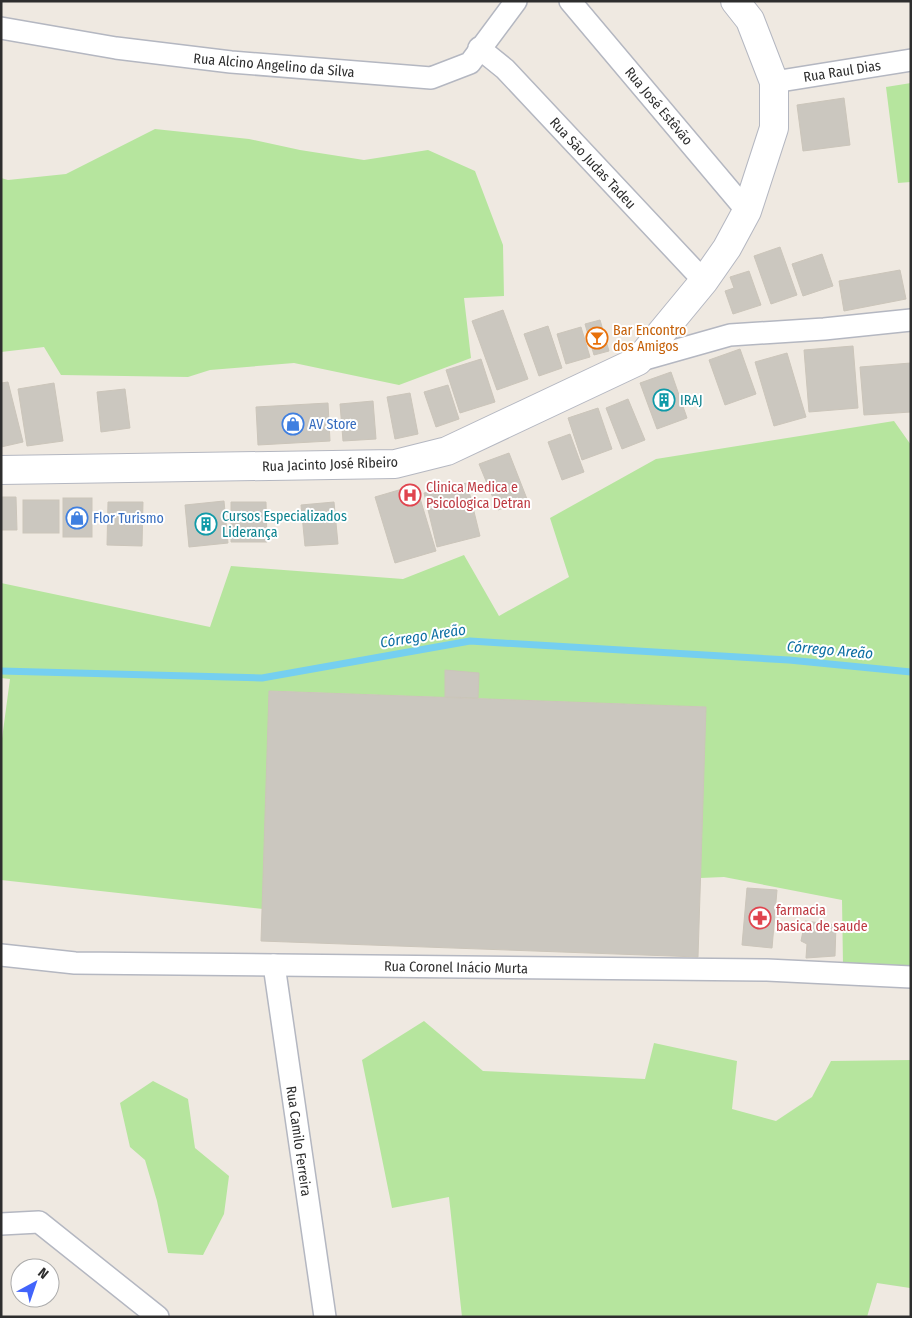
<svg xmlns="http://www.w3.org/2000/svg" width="912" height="1318" viewBox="0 0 912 1318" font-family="'Fira Sans Condensed',sans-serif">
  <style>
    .green { fill: #b6e59e }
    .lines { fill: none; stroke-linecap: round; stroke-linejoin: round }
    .stream { stroke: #75cff0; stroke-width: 7 }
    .building { fill: #cbc7bf; stroke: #cbc5ba }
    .minor-casing { stroke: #b4b7c1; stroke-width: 24 }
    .secondary-casing { stroke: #b4b7c1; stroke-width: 30 }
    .minor { stroke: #fff; stroke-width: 21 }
    .secondary { stroke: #fff; stroke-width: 28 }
    .labels { text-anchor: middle; stroke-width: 4; stroke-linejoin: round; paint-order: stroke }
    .street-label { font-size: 14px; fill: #2e2e2e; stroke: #fff }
    .food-label { font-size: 14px; fill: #c56008; stroke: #fff; text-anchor: start }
    .culture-label { font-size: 14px; fill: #0d838f; stroke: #fff; text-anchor: start }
    .shop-label { font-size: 14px; fill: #366cbe; stroke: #fff; text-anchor: start }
    .health-label { font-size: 14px; fill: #be3a42; stroke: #fff; text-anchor: start }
    .water-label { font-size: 15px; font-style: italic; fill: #0d6fa3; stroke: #fff }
  </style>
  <rect width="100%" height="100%" fill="#efe9e1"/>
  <g class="green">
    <polygon points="911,83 911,182 898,183 886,87"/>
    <polygon points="155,129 249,139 300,150 364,160 428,150 475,171 503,245 504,296 464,298 471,358 399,385 294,363 210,370 188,377 61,375 44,347 1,352 1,178 8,180 66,174"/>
    <polygon points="894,421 911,445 911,966 843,965 842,900 724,877 700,878 705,707 270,691 263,909 1,880 1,746 10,679 1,678 1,583 210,627 231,566 403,579 464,555 499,616 569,577 550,518 656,459"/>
    <polygon points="424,1021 483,1071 645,1079 654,1043 737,1061 732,1109 776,1121 812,1097 831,1061 911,1060 910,1288 877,1283 867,1317 462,1317 449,1197 392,1208 362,1060"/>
    <polygon points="153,1081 188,1099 195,1148 229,1176 224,1214 203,1255 168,1253 157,1201 145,1160 130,1147 120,1103"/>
  </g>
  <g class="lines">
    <polyline class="stream" points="1,671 262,678 470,641 789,660 911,672"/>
  </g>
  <g class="building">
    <polygon points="844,98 850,145 803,151 797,105"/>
    <polygon points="780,247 797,295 771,304 754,256"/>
    <polygon points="822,254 833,286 803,296 792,264"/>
    <polygon points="900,270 906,299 844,311 839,281"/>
    <polygon points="749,271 761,305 733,314 725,291 734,288 730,277"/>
    <polygon points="503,310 528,379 497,390 472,321"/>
    <polygon points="600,320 609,351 594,355 585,324"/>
    <polygon points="548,326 562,368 539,376 524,334"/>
    <polygon points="581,327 590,357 566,364 557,334"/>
    <polygon points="853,346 858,408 809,412 804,350"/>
    <polygon points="740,349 756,394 725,405 709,360"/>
    <polygon points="787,353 806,417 774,426 755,362"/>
    <polygon points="481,359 495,402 460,413 446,370"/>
    <polygon points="911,363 911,412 864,415 860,367"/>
    <polygon points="671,372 687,418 657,429 640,383"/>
    <polygon points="8,382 23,442 1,447 1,383"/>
    <polygon points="54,383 63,441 27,446 18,389"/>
    <polygon points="448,385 459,419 436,427 424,392"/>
    <polygon points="125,389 130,428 101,432 97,392"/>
    <polygon points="410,393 418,434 395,439 387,397"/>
    <polygon points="628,399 645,440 622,449 606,408"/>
    <polygon points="373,401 376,439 343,441 340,404"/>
    <polygon points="328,403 330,441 258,445 256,407"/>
    <polygon points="598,408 612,449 582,460 568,418"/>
    <polygon points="570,434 584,472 562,480 548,442"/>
    <polygon points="509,453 527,499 498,510 479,464"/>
    <polygon points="467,483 480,536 437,547 424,493"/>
    <polygon points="416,485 436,551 395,563 375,497"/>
    <polygon points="1,497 16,497 17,530 1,530"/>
    <rect x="63" y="498" width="29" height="39"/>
    <rect x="23" y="500" width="36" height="33"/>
    <polygon points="224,501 228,543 189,547 185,505"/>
    <polygon points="108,502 143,502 142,546 107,545"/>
    <polygon points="231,502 266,502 267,542 231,542"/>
    <polygon points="334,502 338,544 305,546 301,505"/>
    <polygon points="445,670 479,673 478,698 445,697"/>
    <polygon points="269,691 706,707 698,957 261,941"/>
    <polygon points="747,888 777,890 772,948 742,945"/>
    <polygon points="805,921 836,925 835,956 806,958 807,944 801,941"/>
  </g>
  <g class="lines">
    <g class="minor-casing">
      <g id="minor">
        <polyline points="570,1 747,211"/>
        <polyline points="1,28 116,48 231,62 431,78 470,63 516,1"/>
        <polyline points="479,48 505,69 704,281"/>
        <polyline points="774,82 911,60"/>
        <polyline points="638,361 730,335 824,329 911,320"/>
        <polyline points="1,955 75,963 767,970 911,977"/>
        <polyline points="274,965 325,1317"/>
        <polyline points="1,1224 39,1222 158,1317"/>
      </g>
    </g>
    <g class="secondary-casing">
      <polyline id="secondary" points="1,470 395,464 447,451 638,361 704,281 727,248 747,211 774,128 774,82 750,20 735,1"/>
    </g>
    <use href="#minor" class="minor"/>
    <use href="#secondary" class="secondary"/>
  </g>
  <defs>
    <g id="bar-ring" transform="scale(1.125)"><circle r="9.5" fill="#fff" stroke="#e8710a" stroke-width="1.5"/><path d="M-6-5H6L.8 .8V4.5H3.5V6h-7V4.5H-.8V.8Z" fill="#e8710a"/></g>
    <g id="building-ring" transform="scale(1.125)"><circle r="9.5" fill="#fff" stroke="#0f9aa8" stroke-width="1.5"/><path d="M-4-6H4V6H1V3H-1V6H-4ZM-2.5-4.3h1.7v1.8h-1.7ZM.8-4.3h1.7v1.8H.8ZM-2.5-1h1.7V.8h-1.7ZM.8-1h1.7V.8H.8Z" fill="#0f9aa8"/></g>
    <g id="shop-ring" transform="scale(1.125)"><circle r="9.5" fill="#fff" stroke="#3f7fe0" stroke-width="1.5"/><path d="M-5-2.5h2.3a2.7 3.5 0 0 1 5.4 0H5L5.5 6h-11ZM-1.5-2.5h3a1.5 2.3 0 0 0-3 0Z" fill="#3f7fe0"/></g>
    <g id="hospital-ring" transform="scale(1.125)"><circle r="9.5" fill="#fff" stroke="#e0444e" stroke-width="1.5"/><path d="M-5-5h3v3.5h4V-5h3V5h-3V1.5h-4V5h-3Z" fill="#e0444e"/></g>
    <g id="pharmacy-ring" transform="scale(1.125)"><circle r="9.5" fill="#fff" stroke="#e0444e" stroke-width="1.5"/><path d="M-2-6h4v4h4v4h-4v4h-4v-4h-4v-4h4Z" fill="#e0444e"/></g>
  </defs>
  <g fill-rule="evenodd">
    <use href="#bar-ring" x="597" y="338"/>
    <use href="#building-ring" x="664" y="400"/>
    <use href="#shop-ring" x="293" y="424"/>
    <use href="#hospital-ring" x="410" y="495"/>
    <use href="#shop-ring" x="77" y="518"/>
    <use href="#building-ring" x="206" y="524"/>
    <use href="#pharmacy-ring" x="760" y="918"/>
  </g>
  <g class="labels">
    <g class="street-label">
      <text transform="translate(274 65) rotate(5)" y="5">Rua Alcino Angelino da Silva</text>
      <text transform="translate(842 71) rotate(-9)" y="5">Rua Raul Dias</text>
      <text transform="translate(659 106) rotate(50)" y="5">Rua José Estêvão</text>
      <text transform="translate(593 163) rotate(47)" y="5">Rua São Judas Tadeu</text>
      <text transform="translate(330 464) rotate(-2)" y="5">Rua Jacinto José Ribeiro</text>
      <text transform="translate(456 967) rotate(1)" y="5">Rua Coronel Inácio Murta</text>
      <text transform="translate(299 1141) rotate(82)" y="5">Rua Camilo Ferreira</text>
    </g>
    <g class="food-label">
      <text x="613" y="335">Bar Encontro<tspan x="613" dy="16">dos Amigos</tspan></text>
    </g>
    <g class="culture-label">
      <text x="680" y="405">IRAJ</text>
      <text x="222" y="521">Cursos Especializados<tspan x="222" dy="16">Liderança</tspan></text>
    </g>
    <g class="shop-label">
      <text x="309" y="429">AV Store</text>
      <text x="93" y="523">Flor Turismo</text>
    </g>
    <g class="health-label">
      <text x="426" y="492">Clinica Medica e<tspan x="426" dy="16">Psicologica Detran</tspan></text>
      <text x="776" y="915">farmacia<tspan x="776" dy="16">basica de saude</tspan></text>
    </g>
    <g class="water-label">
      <text transform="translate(423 636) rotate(-9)" y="5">Córrego Areão</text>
      <text transform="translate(830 650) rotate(5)" y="5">Córrego Areão</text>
    </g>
  </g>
  <rect width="912" height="1318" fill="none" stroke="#2e2e2e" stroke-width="5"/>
  <g transform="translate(35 1283) rotate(40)"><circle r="24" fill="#ffffff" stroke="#ababab"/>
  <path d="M0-4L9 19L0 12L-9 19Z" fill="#4264fb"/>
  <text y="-8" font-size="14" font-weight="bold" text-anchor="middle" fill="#2e2e2e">N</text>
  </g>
</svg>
